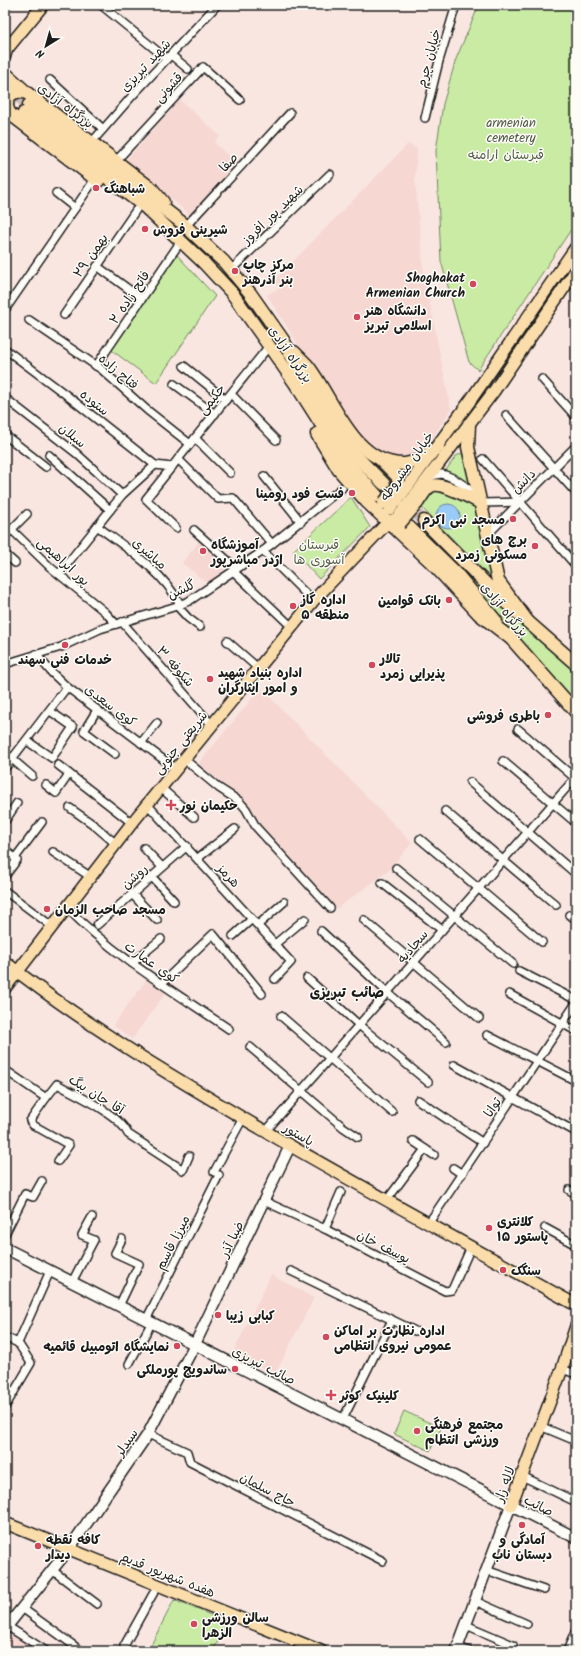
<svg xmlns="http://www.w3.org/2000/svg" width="581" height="1656" viewBox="0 0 581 1656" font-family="Kalam,'Playpen Sans Arabic',sans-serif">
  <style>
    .built { fill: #f6d7d2 }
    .green { fill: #c9eba4; stroke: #728460 }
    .water { fill: #9acbf6; stroke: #68859f }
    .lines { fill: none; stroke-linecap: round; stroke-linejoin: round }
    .trunk-tunnel { stroke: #cdbeba; stroke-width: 12; stroke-dasharray: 12 6; stroke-linecap: butt }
    .minor-casing { stroke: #1c1c1c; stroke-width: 10 }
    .secondary-casing { stroke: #1c1c1c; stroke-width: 13 }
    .primary-casing { stroke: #1c1c1c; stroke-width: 14 }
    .trunk-casing { stroke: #1c1c1c; stroke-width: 15 }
    .minor { stroke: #fdfcf7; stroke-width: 7 }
    .secondary { stroke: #fdfcf7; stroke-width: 10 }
    .primary { stroke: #fbddab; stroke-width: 11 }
    .trunk { stroke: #fbddab; stroke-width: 12 }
    .primary-bridge-casing { stroke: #1c1c1c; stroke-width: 14; stroke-linecap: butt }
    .trunk-bridge-casing { stroke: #1c1c1c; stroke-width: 15; stroke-linecap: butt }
    .primary-bridge { stroke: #fbddab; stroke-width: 11 }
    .trunk-bridge { stroke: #fbddab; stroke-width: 12 }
    .poi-dot { fill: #d1495b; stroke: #fdfcf7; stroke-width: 1.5 }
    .labels { text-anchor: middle; stroke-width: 3; stroke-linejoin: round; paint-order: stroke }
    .street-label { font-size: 13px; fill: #1c1c1c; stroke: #fdfcf7 }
    .park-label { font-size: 13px; fill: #505a45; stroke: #fdfcf7 }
    .poi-label { font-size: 13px; font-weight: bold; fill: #1c1c1c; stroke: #fdfcf7; text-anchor: start }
    .neighbourhood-label { font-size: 14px; font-weight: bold; fill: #1c1c1c; stroke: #fdfcf7 }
  </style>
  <rect width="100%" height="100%" fill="#f9e6e1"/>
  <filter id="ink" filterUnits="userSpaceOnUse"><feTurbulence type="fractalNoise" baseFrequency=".025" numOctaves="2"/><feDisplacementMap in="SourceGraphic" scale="8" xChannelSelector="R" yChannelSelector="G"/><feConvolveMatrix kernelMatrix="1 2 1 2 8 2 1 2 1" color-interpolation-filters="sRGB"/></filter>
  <g filter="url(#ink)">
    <g class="built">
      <polygon points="180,100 220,136 214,142 236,163 190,215 126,160"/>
      <polygon points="408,144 417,149 415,179 424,274 451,410 427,445 415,455 403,461 389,458 372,450 352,430 267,295 279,288 274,281"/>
      <polygon points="201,539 231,566 207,583 182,563"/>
      <polygon points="261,688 412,843 387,872 336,909 261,825 252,810 234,792 198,764"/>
      <polygon points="148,978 167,991 132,1039 113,1025"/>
      <polygon points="271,1275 314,1298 275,1374 233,1353"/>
      <polygon points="13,1635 38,1651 5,1651 5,1646"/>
    </g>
    <g class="green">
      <polygon points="479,5 576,5 576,222 478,370 469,362 441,261 436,151 443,104 456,59"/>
      <polygon points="177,255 215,296 156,383 110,349"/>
      <polygon points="465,452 474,489 444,473 456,456"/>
      <polygon points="438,486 474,504 479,513 492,579 421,507"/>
      <polygon points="351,497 370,527 319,579 293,551"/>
      <polygon points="452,559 576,670 576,703 524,647"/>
      <polygon points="404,1411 441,1428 430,1451 394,1434"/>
      <polygon points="174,1600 228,1622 213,1651 148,1651"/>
    </g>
    <circle class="water" cx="448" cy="516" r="12"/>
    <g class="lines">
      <g class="trunk-tunnel">
        <polyline points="5,86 29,105"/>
        <polyline points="5,98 24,113"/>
        <polyline points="404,502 424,521"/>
      </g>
      <g class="minor-casing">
        <g id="minor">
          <polyline points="101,5 167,59"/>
          <polyline points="171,55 188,69"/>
          <polyline points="50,80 103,129"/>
          <polyline points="425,118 439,61 456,5"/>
          <polyline points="92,142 133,95 217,5"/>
          <polyline points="116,161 203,67 240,100"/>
          <polyline points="56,193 75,208"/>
          <polyline points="185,227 290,113"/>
          <polyline points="97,266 142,299"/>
          <polyline points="231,270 330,174"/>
          <polyline points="5,310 95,179"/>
          <polyline points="64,315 136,210"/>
          <polyline points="29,320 101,369 147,410 190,444"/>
          <polyline points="5,349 65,394 155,465 172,467"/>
          <polyline points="96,366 181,241"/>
          <polyline points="184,366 226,400"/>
          <polyline points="542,379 576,417"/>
          <polyline points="174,384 215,414"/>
          <polyline points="231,394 276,440"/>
          <polyline points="5,398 76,453 122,495"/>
          <polyline points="506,415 576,493"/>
          <polyline points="5,435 46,467"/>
          <polyline points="195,438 230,473"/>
          <polyline points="49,455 110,510"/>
          <polyline points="178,459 218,499 233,498 272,544"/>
          <polyline points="483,459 576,566"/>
          <polyline points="264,476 301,522"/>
          <path d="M429 477C433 476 438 474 442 474 457 478 472 490 481 503L520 502"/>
          <path d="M97 526C126 548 162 570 180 604"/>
          <polyline points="176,528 146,499 269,346"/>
          <polyline points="12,530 50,567 105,612 116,624"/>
          <polyline points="194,530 237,569"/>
          <polyline points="488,534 576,446"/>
          <polyline points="5,536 27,514"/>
          <polyline points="263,551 313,601"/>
          <polyline points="5,554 15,563"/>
          <polyline points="233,571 292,627"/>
          <polyline points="59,574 122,495 155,465"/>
          <polyline points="177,606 188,618 200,627"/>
          <polyline points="122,622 212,725"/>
          <polyline points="227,641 258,668"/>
          <polyline points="36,654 52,673 67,687 176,769"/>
          <polyline points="5,664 61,647 100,629 177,606 189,601 263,551 342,488"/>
          <polyline points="97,710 84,731 115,754"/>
          <polyline points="518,729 576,779"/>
          <polyline points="27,741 52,758 73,727 50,711"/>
          <polyline points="141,743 157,723"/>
          <polyline points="5,753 32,776"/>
          <polyline points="184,759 219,788 239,801 246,809 256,827 330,908"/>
          <polyline points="503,761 576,823"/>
          <polyline points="58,765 132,823"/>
          <polyline points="5,768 67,687"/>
          <polyline points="470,782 576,874"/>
          <polyline points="46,785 56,793 69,774"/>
          <polyline points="161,788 194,817"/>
          <polyline points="147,804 291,962 275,979"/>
          <polyline points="70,808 94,825 116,844"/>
          <polyline points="445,811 556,905"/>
          <polyline points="5,821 17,803"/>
          <polyline points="420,839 542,942"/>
          <polyline points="144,848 162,867"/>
          <polyline points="5,850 17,860 5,876"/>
          <polyline points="53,852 91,877"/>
          <polyline points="15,858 42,822"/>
          <polyline points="198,858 235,829"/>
          <polyline points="396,868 513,964"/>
          <polyline points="152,877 174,901"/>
          <polyline points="382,883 442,930"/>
          <polyline points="5,891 53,927"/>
          <polyline points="132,894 157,920"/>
          <path d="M67 908C114 956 173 991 229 1029"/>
          <polyline points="569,915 576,919"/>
          <polyline points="364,920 479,1018"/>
          <polyline points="97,925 187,846"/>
          <polyline points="258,925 284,902"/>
          <polyline points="321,931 387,992 446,1042"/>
          <polyline points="233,936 252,919"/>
          <polyline points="275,944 305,919"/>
          <polyline points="132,963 161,939"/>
          <polyline points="519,971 576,1000"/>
          <polyline points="307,978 359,1025 428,1082"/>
          <polyline points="162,983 213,934 262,994"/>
          <polyline points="509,994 576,1031"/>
          <polyline points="281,1016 392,1112"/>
          <polyline points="487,1035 576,1081"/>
          <polyline points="250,1047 343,1127 358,1137"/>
          <polyline points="454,1065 576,1132"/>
          <path d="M5 1070 46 1098 57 1084C76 1095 120 1114 128 1134L183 1170 189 1156"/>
          <polyline points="46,1098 30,1121 33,1125 69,1145 58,1161"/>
          <polyline points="418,1100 483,1143"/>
          <polyline points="266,1131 576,777"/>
          <polyline points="413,1141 434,1155"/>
          <polyline points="453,1168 462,1174"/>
          <polyline points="214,1172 243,1118"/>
          <polyline points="569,1190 576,1194"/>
          <polyline points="387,1200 425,1149"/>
          <polyline points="264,1201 325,1229 445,1291 452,1290 471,1247"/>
          <polyline points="428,1224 576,1003"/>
          <polyline points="545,1228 576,1245"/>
          <polyline points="325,1229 341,1192"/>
          <polyline points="5,1234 25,1194 33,1197 42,1181"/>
          <polyline points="291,1271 415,1331"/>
          <polyline points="72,1282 94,1240 82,1235 92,1217"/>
          <polyline points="119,1306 139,1264 115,1253 122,1239"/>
          <polyline points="146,1320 219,1175"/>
          <polyline points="5,1337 18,1343"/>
          <polyline points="18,1343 50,1271"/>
          <polyline points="129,1364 152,1322"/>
          <polyline points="562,1369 576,1374"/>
          <polyline points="5,1407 31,1363 18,1343"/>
          <polyline points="343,1419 392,1320"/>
          <polyline points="540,1426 576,1441"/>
          <polyline points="148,1434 187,1452 190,1462 383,1561"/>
          <polyline points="522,1476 576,1502"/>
          <polyline points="52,1570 97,1604"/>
          <polyline points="486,1570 544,1590"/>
          <polyline points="475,1601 527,1624"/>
          <polyline points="22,1608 80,1650"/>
          <polyline points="466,1625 513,1645"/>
          <polyline points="7,1626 46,1651"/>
          <polyline points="124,1646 158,1585"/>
          <polyline points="458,1647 469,1651"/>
          <polyline points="567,1651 576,1630"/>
        </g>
      </g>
      <g class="secondary-casing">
        <g id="secondary">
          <polyline points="5,1248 576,1538"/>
          <polyline points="5,1629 69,1549 148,1434 195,1344 290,1146"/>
          <polyline points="456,1651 511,1505"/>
        </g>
      </g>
      <g class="primary-casing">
        <g id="primary">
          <polyline points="5,55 7,49 43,5"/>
          <polyline points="405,490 470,401 576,247"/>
          <polyline points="415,495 494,391 576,270"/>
          <path d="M5 962C81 1022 163 1071 246 1120 355 1184 466 1244 576 1305"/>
          <polyline points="5,988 132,823 292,627 313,601 388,522 395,519"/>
          <polyline points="511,1505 562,1369 576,1326"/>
          <polyline points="5,1523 321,1651"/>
        </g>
      </g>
      <g class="trunk-casing">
        <g id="trunk">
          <polyline points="5,73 27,93 152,189 163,202"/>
          <polyline points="29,105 181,222 224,262 250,293 283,340 300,372 348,448 384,484"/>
          <polyline points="5,110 98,181"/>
          <polyline points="24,113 145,207 203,262 232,293 295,383 342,457 377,496"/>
          <path d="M10 114C2 100 11 88 27 93"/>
          <path d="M294 352C298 356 303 361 307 365 333 397 353 466 405 464 416 463 429 453 438 447"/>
          <polyline points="469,424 468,447 498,581 528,622"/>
          <polyline points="317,434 339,470 367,502 430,561 479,614 513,640"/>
          <polyline points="380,459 398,477 398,486"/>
          <path d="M417 503C421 498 425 489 431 486 440 481 471 498 481 503"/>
          <polyline points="424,521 494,592 576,664"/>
          <polyline points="409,527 456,573 496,621"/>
          <polyline points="508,635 576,712"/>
        </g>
      </g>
      <use href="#minor" class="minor"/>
      <use href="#secondary" class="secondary"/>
      <use href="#primary" class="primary"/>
      <use href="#trunk" class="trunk"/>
      <g class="primary-bridge-casing">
        <g id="primary-bridge">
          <polyline points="390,509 405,490"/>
          <polyline points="398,517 413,498"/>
        </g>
      </g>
      <g class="trunk-bridge-casing">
        <g id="trunk-bridge">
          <polyline points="384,503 398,486"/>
          <polyline points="399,524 417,503"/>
        </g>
      </g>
      <use href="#primary-bridge" class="primary-bridge"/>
      <use href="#trunk-bridge" class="trunk-bridge"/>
    </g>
  </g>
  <g class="poi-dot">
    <circle cx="96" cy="188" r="4"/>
    <circle cx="145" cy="229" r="4"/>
    <circle cx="235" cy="271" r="4"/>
    <circle cx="473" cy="284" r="4"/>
    <circle cx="357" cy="317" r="4"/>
    <circle cx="352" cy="493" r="4"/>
    <circle cx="513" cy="519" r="4"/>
    <circle cx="535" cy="546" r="4"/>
    <circle cx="203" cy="551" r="4"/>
    <circle cx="449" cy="600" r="4"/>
    <circle cx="293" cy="606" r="4"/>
    <circle cx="65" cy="645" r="4"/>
    <circle cx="372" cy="665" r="4"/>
    <circle cx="210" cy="679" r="4"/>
    <circle cx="548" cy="715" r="4"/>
    <path d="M169 799h4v4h4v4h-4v4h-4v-4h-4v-4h4z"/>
    <circle cx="47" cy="909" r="4"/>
    <circle cx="489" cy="1228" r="4"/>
    <circle cx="503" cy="1270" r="4"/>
    <circle cx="218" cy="1315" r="4"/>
    <circle cx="326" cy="1337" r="4"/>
    <circle cx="177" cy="1346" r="4"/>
    <circle cx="235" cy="1369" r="4"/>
    <path d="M329 1389h4v4h4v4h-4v4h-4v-4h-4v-4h4z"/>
    <circle cx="417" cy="1431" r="4"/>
    <circle cx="522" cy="1525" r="4"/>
    <circle cx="38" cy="1546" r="4"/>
    <circle cx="194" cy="1624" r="4"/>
  </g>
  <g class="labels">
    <g class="street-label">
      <text transform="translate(428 58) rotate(-75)" y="5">خیابان چرم</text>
      <text transform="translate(145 65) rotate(-47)" y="5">شهید تبریزی</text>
      <text transform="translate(168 87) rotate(-47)" y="5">قشونی</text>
      <text transform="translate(66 105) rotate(37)" y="5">بزرگراه آزادی</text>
      <text transform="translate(228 162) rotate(-47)" y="5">صفا</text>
      <text transform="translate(272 214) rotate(-44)" y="5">شهید پور افروز</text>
      <text transform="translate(90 255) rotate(-55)" y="5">۲۹ بهمن</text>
      <text transform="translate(129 297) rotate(-56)" y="5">فاتح زاده ۲</text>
      <text transform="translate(291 354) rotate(55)" y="5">بزرگراه آزادی</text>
      <text transform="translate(119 371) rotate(40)" y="5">فتاح زاده</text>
      <text transform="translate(211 399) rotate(-51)" y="5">حکیمی</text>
      <text transform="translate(95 402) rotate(39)" y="5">ستوده</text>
      <text transform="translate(73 435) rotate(39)" y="5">سبلان</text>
      <text transform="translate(406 466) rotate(-54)" y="5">خیابان مشروطه</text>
      <text transform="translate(523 481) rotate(-46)" y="5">دانش</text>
      <text transform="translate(150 553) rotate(41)" y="5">مباشری</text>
      <text transform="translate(64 561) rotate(42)" y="5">پور ابراهیمی</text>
      <text transform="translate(181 589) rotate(-25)" y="5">گلشن</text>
      <text transform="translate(505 609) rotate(50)" y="5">بزرگراه آزادی</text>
      <text transform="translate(176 666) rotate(49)" y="5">شکوفه ۳</text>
      <text transform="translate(111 705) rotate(37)" y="5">کوی سعدی</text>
      <text transform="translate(180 742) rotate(-51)" y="5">شریعتی جنوبی</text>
      <text transform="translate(229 875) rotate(48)" y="5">هرمز</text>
      <text transform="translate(134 876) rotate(-42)" y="5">روشن</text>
      <text transform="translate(412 946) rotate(-49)" y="5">سجادیه</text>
      <text transform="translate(152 962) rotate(35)" y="5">کوی عمارت</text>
      <text transform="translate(97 1094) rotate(32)" y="5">آقا جان بیگ</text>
      <text transform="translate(492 1107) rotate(-56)" y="5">توانا</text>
      <text transform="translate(299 1134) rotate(30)" y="5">پاستور</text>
      <text transform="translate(231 1239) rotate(-64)" y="5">ضیا آذر</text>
      <text transform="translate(172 1242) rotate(-63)" y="5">میرزا قاسم</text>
      <text transform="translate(384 1246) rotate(27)" y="5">یوسف خان</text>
      <text transform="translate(264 1365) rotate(27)" y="5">صائب تبریزی</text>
      <text transform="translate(126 1442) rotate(-56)" y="5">سیدلر</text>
      <text transform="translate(504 1484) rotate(-70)" y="5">لاله زار</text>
      <text transform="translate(268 1489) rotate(27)" y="5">حاج سلمان</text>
      <text transform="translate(539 1505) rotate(27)" y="5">صائب</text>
      <text transform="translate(168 1574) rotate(22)" y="5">هفده شهریور قدیم</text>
    </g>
    <g class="park-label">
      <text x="511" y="127">armenian<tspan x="511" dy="15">cemetery</tspan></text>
      <text x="506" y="159">قبرستان ارامنه</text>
      <text x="319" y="549">قبرستان<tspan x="319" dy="15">آسوری ها</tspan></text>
    </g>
    <g class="poi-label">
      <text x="104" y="193">شباهنگ</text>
      <text x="153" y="234">شیرینی فروش</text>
      <text x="243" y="269">مرکز چاپ<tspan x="243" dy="15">بنر آذرهنر</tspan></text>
      <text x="465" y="282" text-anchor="end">Shoghakat<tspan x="465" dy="15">Armenian Church</tspan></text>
      <text x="365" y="315">دانشگاه هنر<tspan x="365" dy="15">اسلامی تبریز</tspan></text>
      <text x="344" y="498" text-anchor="end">فست فود رومینا</text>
      <text x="505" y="524" text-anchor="end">مسجد نبی اکرم</text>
      <text x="527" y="544" text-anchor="end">برج های<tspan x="527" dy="15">مسکونی زمرد</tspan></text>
      <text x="211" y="549">آموزشگاه<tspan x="211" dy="15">اژدر مباشرپور</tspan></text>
      <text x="301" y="604">اداره گاز<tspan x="301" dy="15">منطقه ۵</tspan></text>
      <text x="441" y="605" text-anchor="end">بانک قوامین</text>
      <text x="380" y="663">تالار<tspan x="380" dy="15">پذیرایی زمرد</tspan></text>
      <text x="65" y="664" text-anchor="middle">خدمات فنی سهند</text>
      <text x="218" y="677">اداره بنیاد شهید<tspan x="218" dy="15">و امور ایثارگران</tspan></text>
      <text x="540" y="720" text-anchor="end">باطری فروشی</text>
      <text x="180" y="810">حکیمان نور</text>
      <text x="55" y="914">مسجد صاحب الزمان</text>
      <text x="497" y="1226">کلانتری<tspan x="497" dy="15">۱۵ پاستور</tspan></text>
      <text x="511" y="1275">سنگک</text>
      <text x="226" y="1320">کبابی زیبا</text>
      <text x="334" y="1335">اداره نظارت بر اماکن<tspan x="334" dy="15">عمومی نیروی انتظامی</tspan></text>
      <text x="169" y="1351" text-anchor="end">نمایشگاه اتومبیل قائمیه</text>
      <text x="227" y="1374" text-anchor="end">ساندویچ پورملکی</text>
      <text x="340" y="1400">کلینیک کوثر</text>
      <text x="425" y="1429">مجتمع فرهنگی<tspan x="425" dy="15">ورزشی انتظام</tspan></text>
      <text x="46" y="1544">کافه نقطه<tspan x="46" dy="15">دیدار</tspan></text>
      <text x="522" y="1544" text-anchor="middle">آمادگی و<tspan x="522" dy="15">دبستان ناب</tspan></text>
      <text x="202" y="1622">سالن ورزشی<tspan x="202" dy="15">الزهرا</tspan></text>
    </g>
    <g class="neighbourhood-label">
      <text x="347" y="997">صائب تبریزی</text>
    </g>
  </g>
  <rect width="581" height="1656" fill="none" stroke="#fdfcf7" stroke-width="20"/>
  <rect x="10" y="10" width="561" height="1636" fill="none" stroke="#1c1c1c" stroke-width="1.5" filter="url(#ink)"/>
  <g transform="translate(46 46) rotate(217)" stroke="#fdfcf7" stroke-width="3" paint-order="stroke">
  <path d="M0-3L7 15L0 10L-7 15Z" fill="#1c1c1c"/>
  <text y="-6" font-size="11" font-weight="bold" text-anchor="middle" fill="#1c1c1c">N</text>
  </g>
</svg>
